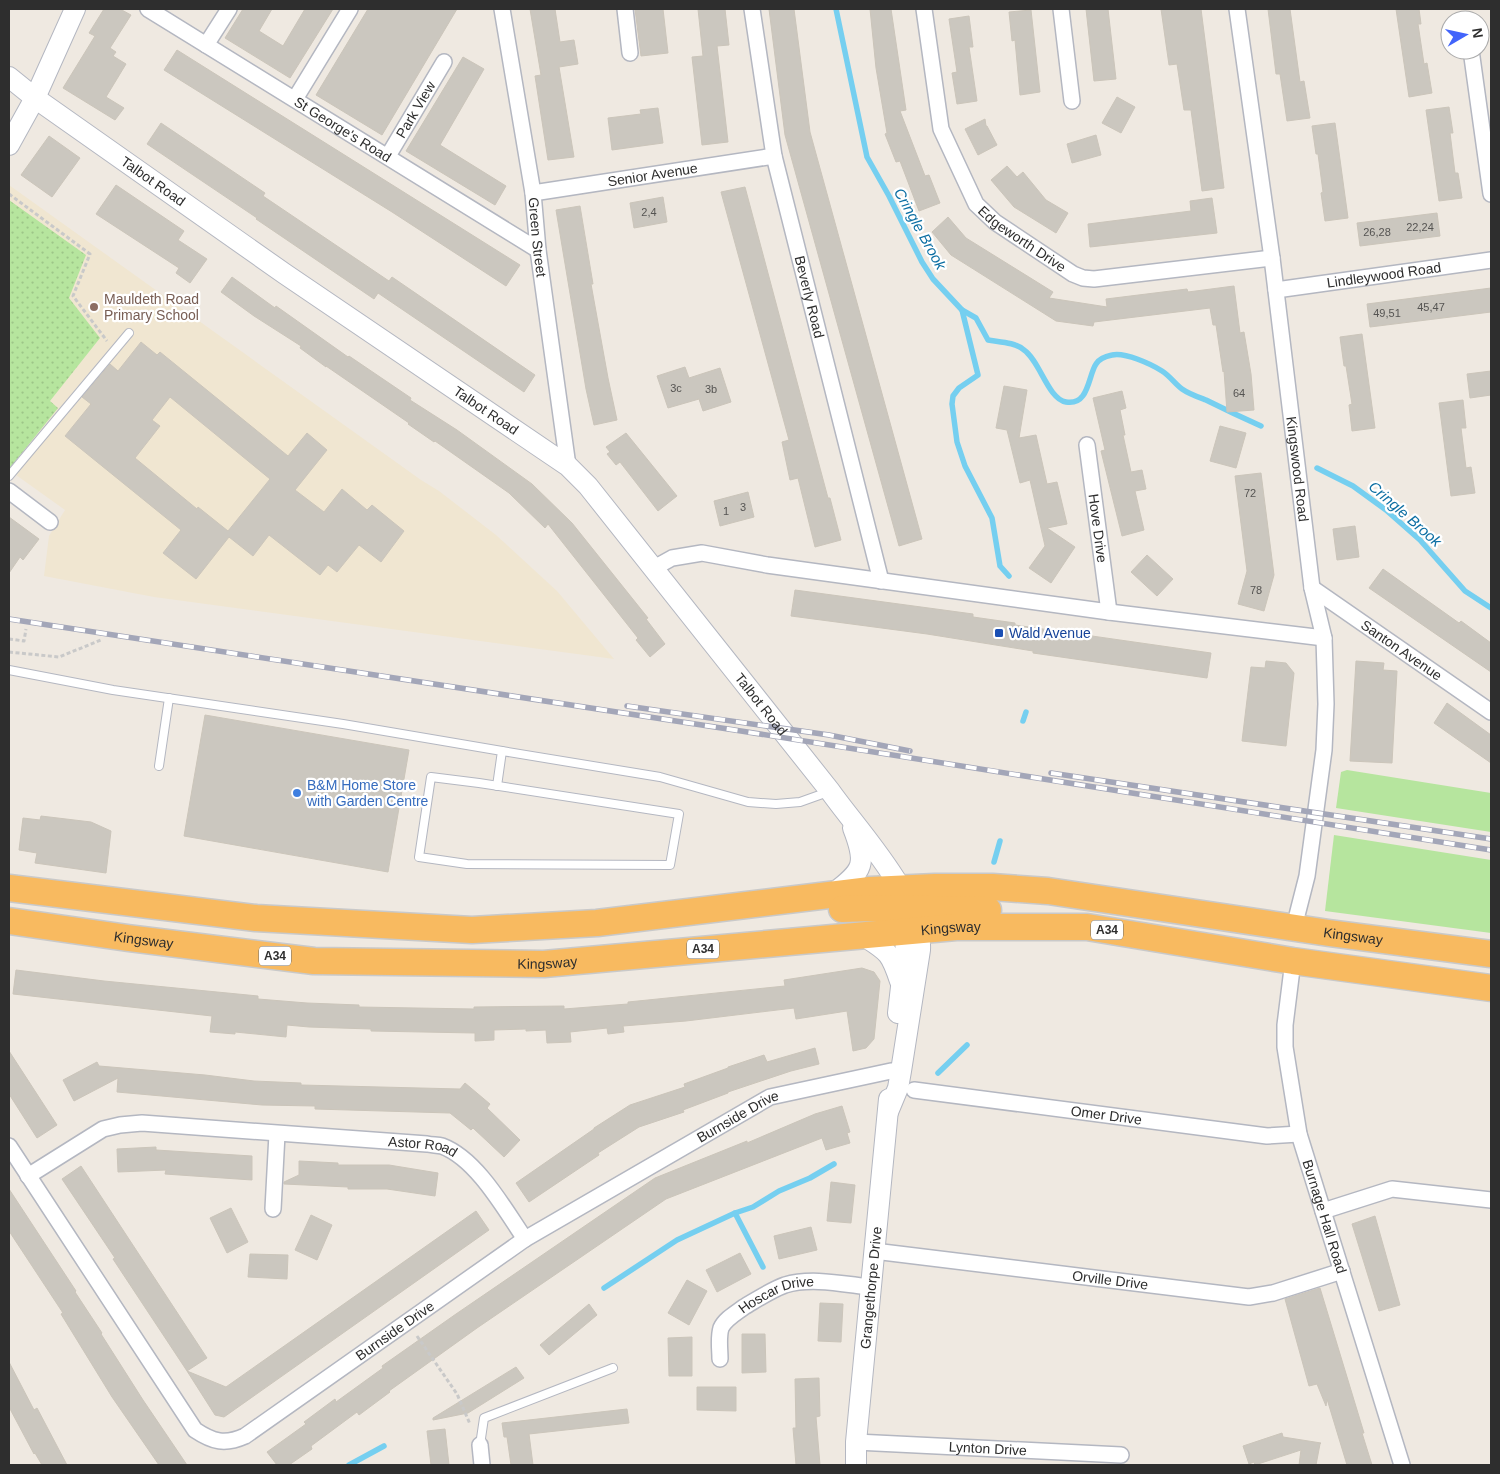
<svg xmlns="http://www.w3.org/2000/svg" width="1500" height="1474" viewBox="0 0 1500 1474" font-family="Helvetica,sans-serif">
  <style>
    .education { fill: #f0e6d1 }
    .grass { fill: #b6e59e }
    .park { fill: url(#park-dots) }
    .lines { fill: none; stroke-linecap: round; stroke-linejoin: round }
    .stream { stroke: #75cff0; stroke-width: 5.5 }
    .building { fill: #cbc7bf; stroke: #cbc5ba; fill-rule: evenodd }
    .service-casing { stroke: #b4b7c1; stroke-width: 10 }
    .minor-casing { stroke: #b4b7c1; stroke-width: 18 }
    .tertiary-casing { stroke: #b4b7c1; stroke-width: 22 }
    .trunk-casing { stroke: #c9c9c9; stroke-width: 29 }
    .path { stroke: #c9c9c9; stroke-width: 3; stroke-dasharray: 4 2.5; stroke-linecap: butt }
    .service { stroke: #fff; stroke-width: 8 }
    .minor { stroke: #fff; stroke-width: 15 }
    .tertiary { stroke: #fff; stroke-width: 20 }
    .trunk { stroke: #f8ba60; stroke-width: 26 }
    .rail-casing { stroke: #a3a6b8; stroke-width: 5.5 }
    .rail { stroke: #fff; stroke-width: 4; stroke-dasharray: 11; stroke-linecap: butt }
    .education-dot { fill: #8d6e63; stroke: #fff; stroke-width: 2 }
    .transit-dot { fill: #1a4fb4; stroke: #fff; stroke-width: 2 }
    .shop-dot { fill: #3f7fe0; stroke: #fff; stroke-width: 2 }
    .labels { text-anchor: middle; stroke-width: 4.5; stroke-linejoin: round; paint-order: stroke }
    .number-label { font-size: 11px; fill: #555452 }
    .shield { fill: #fff; stroke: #6d6d6d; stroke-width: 1 }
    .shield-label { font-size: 12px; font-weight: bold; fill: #2e2e2e }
    .street-label { font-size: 14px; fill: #2e2e2e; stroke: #fff }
    .education-label { font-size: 14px; fill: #785e54; stroke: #fff; text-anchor: start }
    .transit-label { font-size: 14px; fill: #164399; stroke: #fff; text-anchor: start }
    .shop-label { font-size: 14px; fill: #366cbe; stroke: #fff; text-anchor: start }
    .water-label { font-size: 15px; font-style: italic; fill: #0d6fa3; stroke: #fff }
  </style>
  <defs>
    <pattern id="park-dots" width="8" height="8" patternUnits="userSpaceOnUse" patternTransform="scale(1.25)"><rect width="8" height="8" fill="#b6e59e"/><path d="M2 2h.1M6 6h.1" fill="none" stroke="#9dc588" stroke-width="1.8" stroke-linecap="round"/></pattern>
  </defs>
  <rect width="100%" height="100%" fill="#efe9e1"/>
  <polygon class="education" points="9,185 421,480 439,491 496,535 557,591 614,659 154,597 44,576 49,536 65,510 9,470"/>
  <g class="grass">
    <polygon points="1347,770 1491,793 1491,832 1336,808 1341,772"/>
    <polygon points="1334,835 1491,860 1491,933 1325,911"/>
  </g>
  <polygon class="park" points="9,200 86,255 69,298 100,338 50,401 58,408 9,469"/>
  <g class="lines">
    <g class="stream">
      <path d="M836 9 867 157 889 196 922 262 933 279 962 310 976 318 988 340C999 342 1015 342 1024 350 1040 361 1048 399 1066 402 1089 406 1088 376 1096 364 1099 359 1107 356 1112 355 1125 352 1151 364 1162 371 1170 376 1175 384 1182 389 1189 394 1198 397 1206 400 1224 409 1243 418 1261 426"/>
      <polyline points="962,310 978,375 959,388 953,396 952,404 957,442 965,466 992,518 1000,566 1009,576"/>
      <polyline points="1317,468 1353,486 1386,510 1420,540 1465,591 1491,608"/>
      <polyline points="1023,721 1026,712"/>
      <polyline points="994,862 1000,841"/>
      <polyline points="938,1073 967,1045"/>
      <polyline points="735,1213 763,1267"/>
      <polyline points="604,1288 677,1240 735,1213 753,1207 779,1191 810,1178 834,1164"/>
      <polyline points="349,1465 384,1446"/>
    </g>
  </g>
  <g class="building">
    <polygon points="104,9 120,9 131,15 110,48 116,52 113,56 126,64 106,97 124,108 115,120 63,88 95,36 89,33"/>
    <polygon points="243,9 272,9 259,31 283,46 305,9 333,9 290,78 225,38"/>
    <polygon points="368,9 457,9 382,135 316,95"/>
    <polygon points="530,9 555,9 560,42 574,40 578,64 559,67 574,157 548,160 535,76 541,75"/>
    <polygon points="635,9 663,9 668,53 641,56"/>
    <polygon points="698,9 725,9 729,45 717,46 728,142 702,145 692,57 703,56"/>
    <polygon points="769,9 794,9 810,132 922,539 899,546 785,135"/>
    <polygon points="870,9 891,9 906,110 900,111 925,176 929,175 940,203 919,211 900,161 896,162 885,134 887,133 876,68"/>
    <polygon points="1086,9 1108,9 1116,79 1094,81"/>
    <polygon points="1161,9 1201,9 1224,188 1202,191 1191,110 1184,110 1177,64 1169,65"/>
    <polygon points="1268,9 1290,9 1300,82 1304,81 1310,118 1287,121 1280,74 1276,74"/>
    <polygon points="1396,9 1419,9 1421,24 1418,24 1424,64 1427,63 1432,93 1409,97"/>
    <polygon points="1031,10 1040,92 1020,95 1015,40 1012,41 1009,12"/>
    <polygon points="969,16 973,47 969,47 977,101 957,104 952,73 957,72 949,19"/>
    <polygon points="177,50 520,265 506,286 392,212 164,70"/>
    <polygon points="463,57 484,69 440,145 506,186 495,205 406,151"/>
    <polygon points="1117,97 1135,107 1121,133 1102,123"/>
    <polygon points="1449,107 1453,133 1450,133 1455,173 1458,173 1462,198 1439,201 1426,110"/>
    <polygon points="658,108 663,143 612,150 608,118 641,114 640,110"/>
    <polygon points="985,119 986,126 987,126 997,145 978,155 965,129"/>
    <polygon points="161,123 265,193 263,196 389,281 392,277 535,375 524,392 378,293 374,299 256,219 257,218 147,144"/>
    <polygon points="1335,123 1348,218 1325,221 1321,193 1323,192 1318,154 1316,154 1312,126"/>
    <polygon points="1096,135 1101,155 1072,163 1067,144"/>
    <polygon points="49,136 80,158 52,197 21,175"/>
    <polygon points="1007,166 1017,177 1023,172 1046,200 1068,213 1056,233 1014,207 991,180"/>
    <polygon points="116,185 184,231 178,240 207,259 190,283 176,273 179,268 96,214"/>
    <polygon points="745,187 828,498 830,498 841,540 815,547 798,478 790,480 782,442 789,440 721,192"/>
    <polygon points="663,197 667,222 634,228 630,203"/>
    <polygon points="1212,198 1217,233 1090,247 1088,224 1191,211 1190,201"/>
    <polygon points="580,206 593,284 591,284 608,378 617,420 594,425 586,389 556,210"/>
    <polygon points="1437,213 1440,236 1360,246 1357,223"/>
    <polygon points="948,217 966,238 1053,292 1049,298 1107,307 1106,299 1187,289 1188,292 1234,286 1240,333 1244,332 1251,374 1254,410 1227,412 1224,371 1223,372 1216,325 1213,325 1210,308 1094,322 1093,326 1056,321 951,255 932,232"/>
    <polygon points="232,277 275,308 276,306 348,357 349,356 411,398 410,400 457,430 532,484 572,523 648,618 646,619 665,644 650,657 636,640 638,638 548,524 545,528 509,493 435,441 434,442 408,424 409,423 326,366 326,367 300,348 301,346 254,316 221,292"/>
    <polygon points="1491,288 1491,312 1370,327 1367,304"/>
    <polygon points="1362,334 1375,428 1352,431 1349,405 1352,404 1346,366 1344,366 1340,337"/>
    <path d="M141 342 157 355 160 352 288 456 307 433 327 450 295 490 324 512 342 489 367 510 372 505 404 531 381 562 359 545 337 572 328 565 320 575 269 535 253 556 229 537 196 579 163 553 181 530 65 436 91 404 82 397 110 364 118 371ZM170 397 270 479 228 531 198 507 197 509 135 458 160 426 152 420Z"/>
    <polygon points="685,367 689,378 720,368 731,402 703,411 699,399 668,408 657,376"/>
    <polygon points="1491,371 1491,395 1470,398 1467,374"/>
    <polygon points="1004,386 1027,390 1019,438 1036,435 1047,484 1057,482 1067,524 1047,528 1075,547 1051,583 1029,568 1045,546 1030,480 1020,483 1007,430 996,428"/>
    <polygon points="1122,391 1126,408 1120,410 1125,435 1123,435 1131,472 1142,470 1146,489 1135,491 1144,530 1122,536 1101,451 1105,450 1093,398"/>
    <polygon points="1463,400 1466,428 1461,428 1466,468 1471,467 1475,493 1451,496 1439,403"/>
    <polygon points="1220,426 1246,433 1236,468 1210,461"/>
    <polygon points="626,433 677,496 658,511 620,462 616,465 607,454 610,452 606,447"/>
    <polygon points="1261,473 1274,575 1264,611 1238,604 1247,571 1235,476"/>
    <polygon points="748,492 754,517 720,526 714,501"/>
    <polygon points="9,517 39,539 23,560 20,557 9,573"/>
    <polygon points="1355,526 1359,557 1337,560 1333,529"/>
    <polygon points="1147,555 1173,579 1157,596 1131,572"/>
    <polygon points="1383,569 1459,623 1461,621 1491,643 1491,672 1369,588"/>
    <polygon points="795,590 973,614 973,617 1015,623 1015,625 1211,653 1207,678 1033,653 1033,651 927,634 791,616"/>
    <polygon points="1266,661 1286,663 1294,673 1286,746 1242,741 1251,667 1265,668"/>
    <polygon points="1356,661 1384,663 1383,670 1397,671 1392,763 1350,761"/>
    <polygon points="1447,703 1491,735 1491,763 1434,723"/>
    <polygon points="205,715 409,750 388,872 184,836"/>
    <polygon points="41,816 91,822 111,831 106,873 35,863 37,853 19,850 23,818 40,820"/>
    <polygon points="862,968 874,972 880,981 874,1039 866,1048 853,1051 847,1011 796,1019 794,1008 686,1021 623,1026 624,1032 608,1034 607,1028 570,1032 571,1042 547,1043 546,1030 526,1031 526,1029 494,1030 494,1040 475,1041 475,1033 371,1031 371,1029 309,1027 287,1025 286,1037 235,1032 235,1034 210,1032 212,1016 13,994 16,970 104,981 258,996 258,999 307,1003 359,1005 359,1007 474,1009 474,1007 564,1006 564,1009 628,1004 628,1002 785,986 784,980"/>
    <polygon points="815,1048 819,1064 791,1071 728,1092 728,1093 683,1110 684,1112 639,1127 598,1153 599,1155 529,1202 516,1183 594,1129 594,1128 630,1105 685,1087 684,1084 728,1068 728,1067 764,1055 767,1062"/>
    <polygon points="9,1051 57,1125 37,1138 9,1094"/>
    <polygon points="97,1062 99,1066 205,1075 254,1081 301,1083 301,1085 460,1089 465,1083 490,1104 487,1108 520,1140 504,1157 473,1128 471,1130 450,1113 315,1109 315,1106 262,1105 117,1092 118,1078 74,1101 63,1080"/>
    <polygon points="842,1106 850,1132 847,1133 850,1143 826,1150 822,1138 666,1199 477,1328 389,1391 390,1392 359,1415 357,1412 311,1446 312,1449 289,1465 277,1465 267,1452 306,1424 304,1422 335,1399 336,1402 383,1368 382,1366 456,1314 655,1178 747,1141 747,1143 815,1114"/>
    <polygon points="156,1147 156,1150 252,1156 252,1180 165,1174 166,1170 118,1172 117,1149"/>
    <polygon points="299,1161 338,1163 338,1165 389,1165 438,1173 435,1196 387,1189 348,1189 348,1187 284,1184 284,1182 299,1175"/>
    <polygon points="81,1166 207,1358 187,1371 113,1259 115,1258 62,1179"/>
    <polygon points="831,1182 855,1185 851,1223 827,1221"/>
    <polygon points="9,1189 76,1291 75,1292 102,1333 101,1334 143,1400 187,1465 159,1465 112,1397 61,1314 63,1313 9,1231"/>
    <polygon points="231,1208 248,1242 227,1253 210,1218"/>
    <polygon points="476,1211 489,1230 224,1417 215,1415 187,1371 226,1387"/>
    <polygon points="311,1215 332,1225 317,1260 295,1250"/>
    <polygon points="1375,1216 1400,1305 1379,1311 1352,1224"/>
    <polygon points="811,1227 817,1250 779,1259 774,1236"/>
    <polygon points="740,1253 751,1274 717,1292 706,1270"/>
    <polygon points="250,1254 288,1255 287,1279 248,1277"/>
    <polygon points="687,1280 707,1291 689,1325 668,1313"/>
    <polygon points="1320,1288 1364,1433 1362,1433 1372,1465 1347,1465 1327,1399 1326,1406 1317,1384 1309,1386 1285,1299"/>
    <polygon points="820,1303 843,1304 841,1342 818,1341"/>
    <polygon points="589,1304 597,1315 549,1355 540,1345"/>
    <polygon points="742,1334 765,1334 766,1372 742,1373"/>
    <polygon points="692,1337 692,1376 669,1376 668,1338"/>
    <polygon points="9,1362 34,1410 37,1408 67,1465 42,1465 35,1453 34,1454 9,1407"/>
    <polygon points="516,1367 524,1378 468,1413 433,1420 433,1418"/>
    <polygon points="819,1378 820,1416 816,1417 820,1465 796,1465 793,1428 796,1428 795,1379"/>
    <polygon points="697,1387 736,1387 736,1411 697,1410"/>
    <polygon points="627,1409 629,1423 529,1434 533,1465 511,1465 507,1437 504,1437 502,1423"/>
    <polygon points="445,1429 449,1465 431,1465 427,1431"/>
    <polygon points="1282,1433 1283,1437 1321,1443 1320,1444 1316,1465 1299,1465 1301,1450 1255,1465 1254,1462 1249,1464 1243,1446"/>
  </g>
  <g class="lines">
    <g class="service-casing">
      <g id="service">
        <polyline points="9,476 129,333"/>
        <polyline points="9,670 113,690 343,724 502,751 497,786"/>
        <polyline points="502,751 660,777 748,802 776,804 800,802 828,792"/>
        <polyline points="159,766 169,698"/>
        <polygon points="431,777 479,783 679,814 670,865 467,864 419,857"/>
        <polyline points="480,1445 484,1418 613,1368"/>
      </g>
    </g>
    <g class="minor-casing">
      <g id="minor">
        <path id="s1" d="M148 9 538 250"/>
        <path id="s2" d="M502 9 533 193 538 250 568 466"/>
        <polyline points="625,9 630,53"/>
        <path id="s3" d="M752 9 774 156 881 581"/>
        <path id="s4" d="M924 9 941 129 976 204 995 222 1073 274 1083 278 1094 279 1272 258"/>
        <polyline points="1061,9 1072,101"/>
        <path id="s5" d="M1237 9 1272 258 1312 588 1324 638 1326 704 1324 750 1307 876 1294 927"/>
        <polyline points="206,45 229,9"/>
        <polyline points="1471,50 1491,194"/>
        <polyline points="295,99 350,9"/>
        <path id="s6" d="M388 156 444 62"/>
        <path id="s7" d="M533 193 774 156"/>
        <path id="s8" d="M1276 290 1491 260"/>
        <path id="s9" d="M1087 445 1109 612"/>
        <polyline points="9,491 50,522"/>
        <polyline points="654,568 672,558 702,553 767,565 1109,612 1324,638"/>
        <path id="s10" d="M1312 588 1491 712"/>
        <path id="s11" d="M1293 961 1285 1025V1047L1299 1134 1402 1465"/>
        <path id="s12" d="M914 1090 1267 1136 1299 1134"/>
        <path id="s13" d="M9 1146 195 1430C213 1442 225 1445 245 1436L525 1239 770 1097 891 1071H901"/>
        <path id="s14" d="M28 1176 103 1129 120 1125 142 1123 427 1144C432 1145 438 1145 442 1146 477 1159 505 1210 525 1239"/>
        <polyline points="273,1209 277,1134"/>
        <polyline points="1323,1211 1392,1189 1491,1200"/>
        <path id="s15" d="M874 1251 1249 1297 1273 1293 1342 1271"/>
        <path id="s16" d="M720 1359C720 1349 718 1338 721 1328 725 1319 736 1313 744 1307 756 1300 771 1290 785 1285 811 1277 843 1284 870 1287"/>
        <path id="s17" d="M856 1442 1121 1455"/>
        <polyline points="480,1445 482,1465"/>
      </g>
    </g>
    <g class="tertiary-casing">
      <g id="tertiary">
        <path id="s18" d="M9 77 35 98 285 274 568 466 588 486 830 791C858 831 923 898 920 950L901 1071 898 1088 888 1112"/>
        <polyline points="9,145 35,98 75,9"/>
        <path d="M834 893C864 870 867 864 853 828"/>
        <path d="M862 935C888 952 890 951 900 981"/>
        <polyline points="898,1013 909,918"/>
        <path id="s19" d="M856 1465V1442L889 1099"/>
      </g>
    </g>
    <g class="trunk-casing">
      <g id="trunk">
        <path id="s20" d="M9 888 256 918 472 930 597 923 870 890 935 887H992L1048 891 1329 933 1491 954"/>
        <polyline points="842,909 873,908 988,910"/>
        <path id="s21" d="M9 921 128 938 314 961 544 964 956 927H1087L1293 961 1491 988"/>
      </g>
    </g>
    <g class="path">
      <polyline points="9,194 90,254 73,296 107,341"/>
      <polyline points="9,639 24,641 26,629"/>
      <polyline points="9,652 59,657 101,640"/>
      <polyline points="417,1336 457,1394 470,1424"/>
    </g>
    <use href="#service" class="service"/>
    <use href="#minor" class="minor"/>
    <use href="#tertiary" class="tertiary"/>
    <use href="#trunk" class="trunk"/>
    <g class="rail-casing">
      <g id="rail">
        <polyline points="9,619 741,731 1491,850"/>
        <polyline points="627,706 829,735 910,751"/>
        <polyline points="1051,773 1491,839"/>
      </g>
    </g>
    <use href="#rail" class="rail"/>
  </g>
  <circle class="education-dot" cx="94" cy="307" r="5"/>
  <rect class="transit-dot" x="994" y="628" width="10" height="10" rx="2.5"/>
  <circle class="shop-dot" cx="297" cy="793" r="5"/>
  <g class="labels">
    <g class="number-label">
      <text x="649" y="216">2,4</text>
      <text x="1420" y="231">22,24</text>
      <text x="1377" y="236">26,28</text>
      <text x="1431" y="311">45,47</text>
      <text x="1387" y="317">49,51</text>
      <text x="676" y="392">3c</text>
      <text x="711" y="393">3b</text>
      <text x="1239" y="397">64</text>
      <text x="1250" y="497">72</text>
      <text x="743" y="511">3</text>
      <text x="726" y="515">1</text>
      <text x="1256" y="594">78</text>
    </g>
    <g class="shield">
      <rect x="1091" y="920.5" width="32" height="19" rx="4"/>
      <rect x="687" y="939.5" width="32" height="19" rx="4"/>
      <rect x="259" y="946.5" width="32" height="19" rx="4"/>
    </g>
    <g class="shield-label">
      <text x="1107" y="934">A34</text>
      <text x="703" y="953">A34</text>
      <text x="275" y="960">A34</text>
    </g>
    <g class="street-label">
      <text dy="5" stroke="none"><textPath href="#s6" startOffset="54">Park View</textPath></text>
      <text dy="5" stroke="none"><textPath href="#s1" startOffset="229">St George's Road</textPath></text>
      <text dy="5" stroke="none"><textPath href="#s7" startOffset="121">Senior Avenue</textPath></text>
      <text dy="5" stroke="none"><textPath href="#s18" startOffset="178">Talbot Road</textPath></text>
      <text dy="5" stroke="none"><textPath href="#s2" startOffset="231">Green Street</textPath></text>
      <text dy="5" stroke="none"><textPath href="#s4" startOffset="262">Edgeworth Drive</textPath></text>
      <text dy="5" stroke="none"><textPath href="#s8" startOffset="109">Lindleywood Road</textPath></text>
      <text dy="5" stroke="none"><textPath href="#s3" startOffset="294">Beverly Road</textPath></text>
      <text dy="5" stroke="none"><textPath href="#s18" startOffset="582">Talbot Road</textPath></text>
      <text dy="5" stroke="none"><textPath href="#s5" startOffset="464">Kingswood Road</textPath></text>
      <text dy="5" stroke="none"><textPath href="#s9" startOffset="84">Hove Drive</textPath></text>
      <text dy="5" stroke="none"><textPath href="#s10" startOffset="109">Santon Avenue</textPath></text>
      <text dy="5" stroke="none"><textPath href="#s18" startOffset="988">Talbot Road</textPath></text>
      <text dy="5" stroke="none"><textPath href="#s21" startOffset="946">Kingsway</textPath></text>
      <text dy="5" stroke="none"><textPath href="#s20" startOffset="1352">Kingsway</textPath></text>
      <text dy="5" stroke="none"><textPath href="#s21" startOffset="136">Kingsway</textPath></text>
      <text dy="5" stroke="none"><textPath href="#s21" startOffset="541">Kingsway</textPath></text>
      <text dy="5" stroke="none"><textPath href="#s12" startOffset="194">Omer Drive</textPath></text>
      <text dy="5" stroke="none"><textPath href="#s13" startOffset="981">Burnside Drive</textPath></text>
      <text dy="5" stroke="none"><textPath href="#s14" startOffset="410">Astor Road</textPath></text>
      <text dy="5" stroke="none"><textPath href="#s11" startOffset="261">Burnage Hall Road</textPath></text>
      <text dy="5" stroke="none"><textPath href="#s15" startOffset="238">Orville Drive</textPath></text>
      <text dy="5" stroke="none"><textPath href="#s19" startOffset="178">Grangethorpe Drive</textPath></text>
      <text dy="5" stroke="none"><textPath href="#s16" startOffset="98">Hoscar Drive</textPath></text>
      <text dy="5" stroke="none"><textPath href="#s13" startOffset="576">Burnside Drive</textPath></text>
      <text dy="5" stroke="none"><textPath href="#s17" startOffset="132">Lynton Drive</textPath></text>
    </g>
    <g class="education-label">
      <text x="104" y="304">Mauldeth Road<tspan x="104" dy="16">Primary School</tspan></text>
    </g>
    <g class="transit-label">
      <text x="1009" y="638">Wald Avenue</text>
    </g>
    <g class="shop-label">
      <text x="307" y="790">B&amp;M Home Store<tspan x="307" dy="16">with Garden Centre</tspan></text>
    </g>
    <g class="water-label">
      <text transform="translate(920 229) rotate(61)" y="5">Cringle Brook</text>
      <text transform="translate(1405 514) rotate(41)" y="5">Cringle Brook</text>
    </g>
  </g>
  <rect width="1500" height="1474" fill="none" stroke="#2e2e2e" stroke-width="20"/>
  <g transform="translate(1465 35) rotate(81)"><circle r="24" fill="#ffffff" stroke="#ababab"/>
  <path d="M0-4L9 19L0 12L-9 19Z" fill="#4264fb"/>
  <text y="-8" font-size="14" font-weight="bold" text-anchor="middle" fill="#2e2e2e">N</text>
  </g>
</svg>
